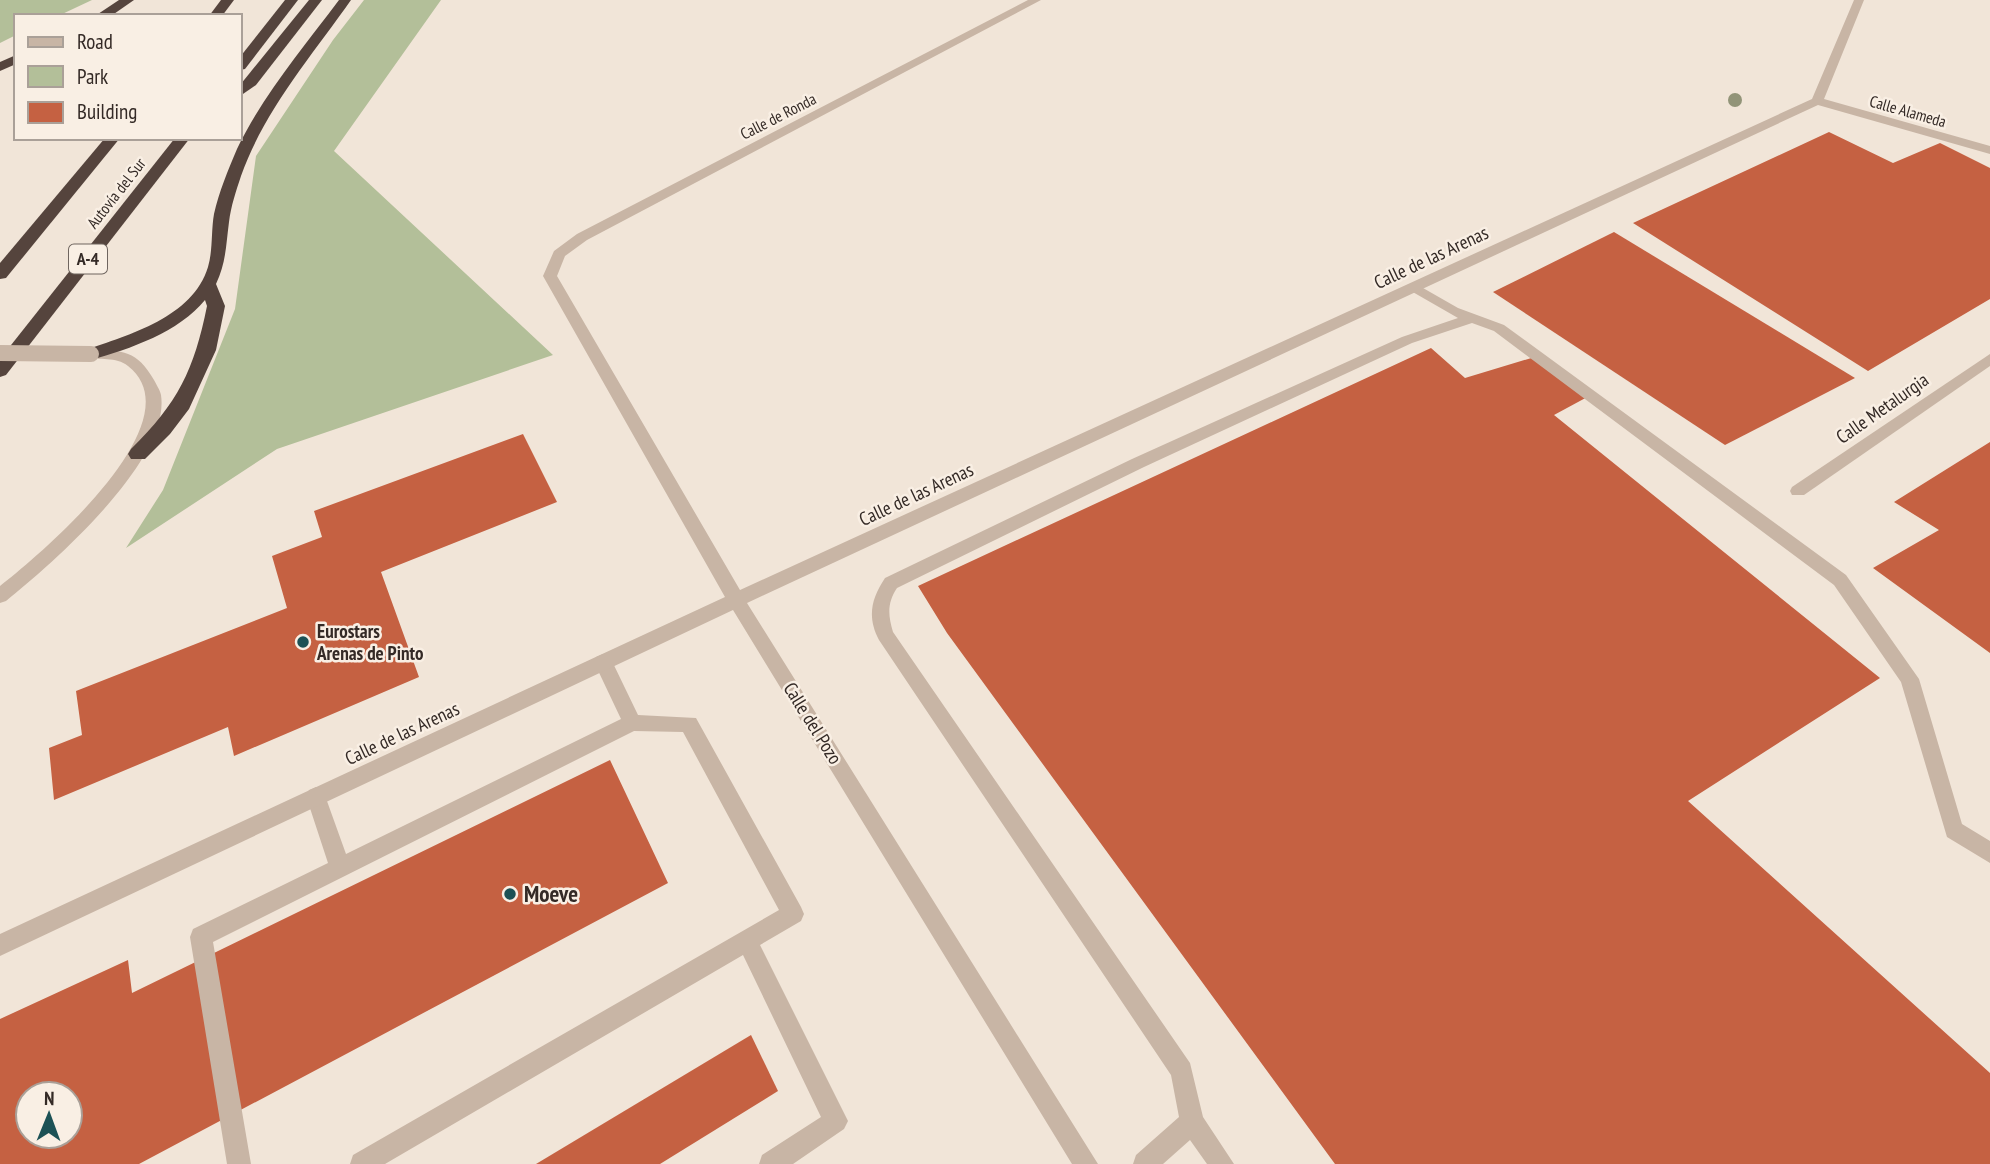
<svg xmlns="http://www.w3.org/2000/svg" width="1990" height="1164" viewBox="0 0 1990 1164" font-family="'PT Sans Narrow',sans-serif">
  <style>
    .green { fill: #b3bf99 }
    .building { fill: #c56142; fill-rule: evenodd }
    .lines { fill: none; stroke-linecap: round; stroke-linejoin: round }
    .service { fill: #c8b5a5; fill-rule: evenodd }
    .minor { fill: #c8b5a5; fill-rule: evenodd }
    .motorway { fill: #55443d; fill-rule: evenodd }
    .minor-bridge { stroke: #c8b5a5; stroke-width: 16 }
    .tree { fill: #929478 }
    .poi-dot { fill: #1c5155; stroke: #f9efe4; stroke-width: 2.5 }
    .labels { text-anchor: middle; stroke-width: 5; stroke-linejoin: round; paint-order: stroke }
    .far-street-label { font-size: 16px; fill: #342a26; stroke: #f9efe4 }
    .shield { fill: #f9efe4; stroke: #6f655f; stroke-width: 2 }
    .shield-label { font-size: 18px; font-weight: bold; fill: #342a26 }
    .street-label { font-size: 19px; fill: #342a26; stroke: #f9efe4 }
    .poi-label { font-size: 19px; font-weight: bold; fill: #342a26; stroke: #f9efe4; text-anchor: start }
    .near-poi-label { font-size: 23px; font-weight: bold; fill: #342a26; stroke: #f9efe4; text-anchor: start }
  </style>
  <rect width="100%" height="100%" fill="#f1e5d8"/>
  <g class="green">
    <polygon points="0,0 92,0 58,16 16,16 16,35 0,43"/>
    <polygon points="364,0 441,0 334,151 553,355 277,449 126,548 163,490 235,309 256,156 333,40"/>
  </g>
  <g class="building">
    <polygon points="1829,132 1893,163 1940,143 1990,168 1990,299 1868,371 1633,223"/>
    <polygon points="1614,232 1855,378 1725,445 1493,292"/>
    <polygon points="1431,348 1465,378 1538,356 1591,395 1554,415 1880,678 1688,801 1990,1073 1990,1164 1335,1164 947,633 918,586"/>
    <polygon points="523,434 557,502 381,572 419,677 234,756 228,727 54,800 49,748 82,735 76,691 287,608 272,556 322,537 314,511"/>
    <polygon points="1990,442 1990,653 1873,568 1939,530 1894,502"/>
    <path d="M610 760 668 883 139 1164H0V1019L128 960 132 993ZM28 1094H70V1136H28Z"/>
    <polygon points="751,1035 778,1091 660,1164 536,1164"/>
  </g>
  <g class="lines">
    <g class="service">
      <path d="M1416 284 1458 308 1504 325 1846 575 1919 679 1962 824 1990 841V863L1947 837 1901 682 1834 585 1494 331 1472 323 1412 343 1144 467 897 588C887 603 888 615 893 632L1190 1063 1203 1117 1234 1164H1207L1190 1140 1163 1164H1133L1136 1155 1179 1117 1171 1075 879 640C867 617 871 599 885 578L1132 459 1402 337 1458 318 1411 291V285Z"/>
      <polygon points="603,654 610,657 638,715 696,718 801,907 804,914 801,921 760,945 848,1121 844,1129 793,1164 759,1164 762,1155 821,1117 743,955 385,1164 350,1164 353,1155 779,910 683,732 634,731 213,942 251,1164 227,1164 190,937 193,929 328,863 306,796 309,790 316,787 323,790 346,854 621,719 594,662 596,657"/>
    </g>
    <g class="minor">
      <polygon points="1028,0 1041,0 587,240 565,256 557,276 740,590 1812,99 1854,0 1864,0 1824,99 1990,146 1990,154 1818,105 747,603 1098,1164 1072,1164 733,610 0,956 0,934 725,597 543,276 554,251 577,234"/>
      <path d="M91 349C123 351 137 350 154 380 156 384 160 390 161 395 171 460 52 564 6 601L0 603V586C41 554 198 421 128 366 116 356 99 361 86 357L84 354Z"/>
      <polygon points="1990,354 1990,366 1804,495 1792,495 1790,491 1792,487"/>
    </g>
    <g class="motorway">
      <polygon points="119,0 134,0 111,16 95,16"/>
      <polygon points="221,0 234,0 222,16 209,16"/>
      <polygon points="285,0 298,0 245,69 240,70 240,57"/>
      <polygon points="309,0 322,0 256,85 240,96 240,85"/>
      <path d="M339 0H351C311 57 265 109 241 176 236 191 231 206 229 222 226 245 226 263 216 284L225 306 216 350 189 409 170 434 145 459H131L128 454 131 449C178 403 194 370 207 306L205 300C179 332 130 349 91 360L82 354 85 350C129 335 193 317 208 267 213 250 211 231 214 214 219 192 228 170 237 149 263 95 303 48 339 0Z"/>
      <polygon points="16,55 16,64 0,71 0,62"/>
      <polygon points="105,138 120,138 6,278 0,279 0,263"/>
      <polygon points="175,138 190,138 6,375 0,377 0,359"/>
    </g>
    <polyline class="minor-bridge" points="0,353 91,354"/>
  </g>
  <circle class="tree" cx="1735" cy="100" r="7"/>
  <g class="poi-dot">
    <circle cx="303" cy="642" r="7"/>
    <circle cx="510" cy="894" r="7"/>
  </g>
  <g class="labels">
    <g class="far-street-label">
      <text transform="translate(1908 111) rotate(16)" y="6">Calle Alameda</text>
      <text transform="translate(778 116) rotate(-27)" y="6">Calle de Ronda</text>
      <text transform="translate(116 193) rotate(-52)" y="6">Autovía del Sur</text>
    </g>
    <rect class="shield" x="69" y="244.5" width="38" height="29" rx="5"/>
    <g class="shield-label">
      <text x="88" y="265">A-4</text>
    </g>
    <g class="street-label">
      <text transform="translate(1431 257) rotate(-25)" y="7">Calle de las Arenas</text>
      <text transform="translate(1882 408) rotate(-35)" y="7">Calle Metalurgia</text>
      <text transform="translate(916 494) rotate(-25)" y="7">Calle de las Arenas</text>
      <text transform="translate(813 723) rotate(58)" y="7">Calle del Pozo</text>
      <text transform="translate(402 733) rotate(-25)" y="7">Calle de las Arenas</text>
    </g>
    <g class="poi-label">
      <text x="317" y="638">Eurostars<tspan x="317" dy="22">Arenas de Pinto</tspan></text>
    </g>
    <g class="near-poi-label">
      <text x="524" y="902">Moeve</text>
    </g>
  </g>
  <rect x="14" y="14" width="228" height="126" fill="#f9efe4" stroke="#aaa098" stroke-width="2"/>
  <rect x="28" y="37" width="35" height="10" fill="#c8b5a5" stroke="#aaa098" stroke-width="2"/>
  <text x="77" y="49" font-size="21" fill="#342a26">Road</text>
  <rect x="28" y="66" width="35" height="21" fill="#b3bf99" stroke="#aaa098" stroke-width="2"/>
  <text x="77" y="84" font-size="21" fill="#342a26">Park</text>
  <rect x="28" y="102" width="35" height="21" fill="#c56142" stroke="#aaa098" stroke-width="2"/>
  <text x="77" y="119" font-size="21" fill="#342a26">Building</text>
  <g transform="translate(49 1115) rotate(1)"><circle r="33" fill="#f9efe4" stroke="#aaa098" stroke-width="2"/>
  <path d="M0-5L12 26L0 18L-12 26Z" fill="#1c5155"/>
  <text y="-10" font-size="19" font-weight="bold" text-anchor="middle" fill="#342a26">N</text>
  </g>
</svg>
